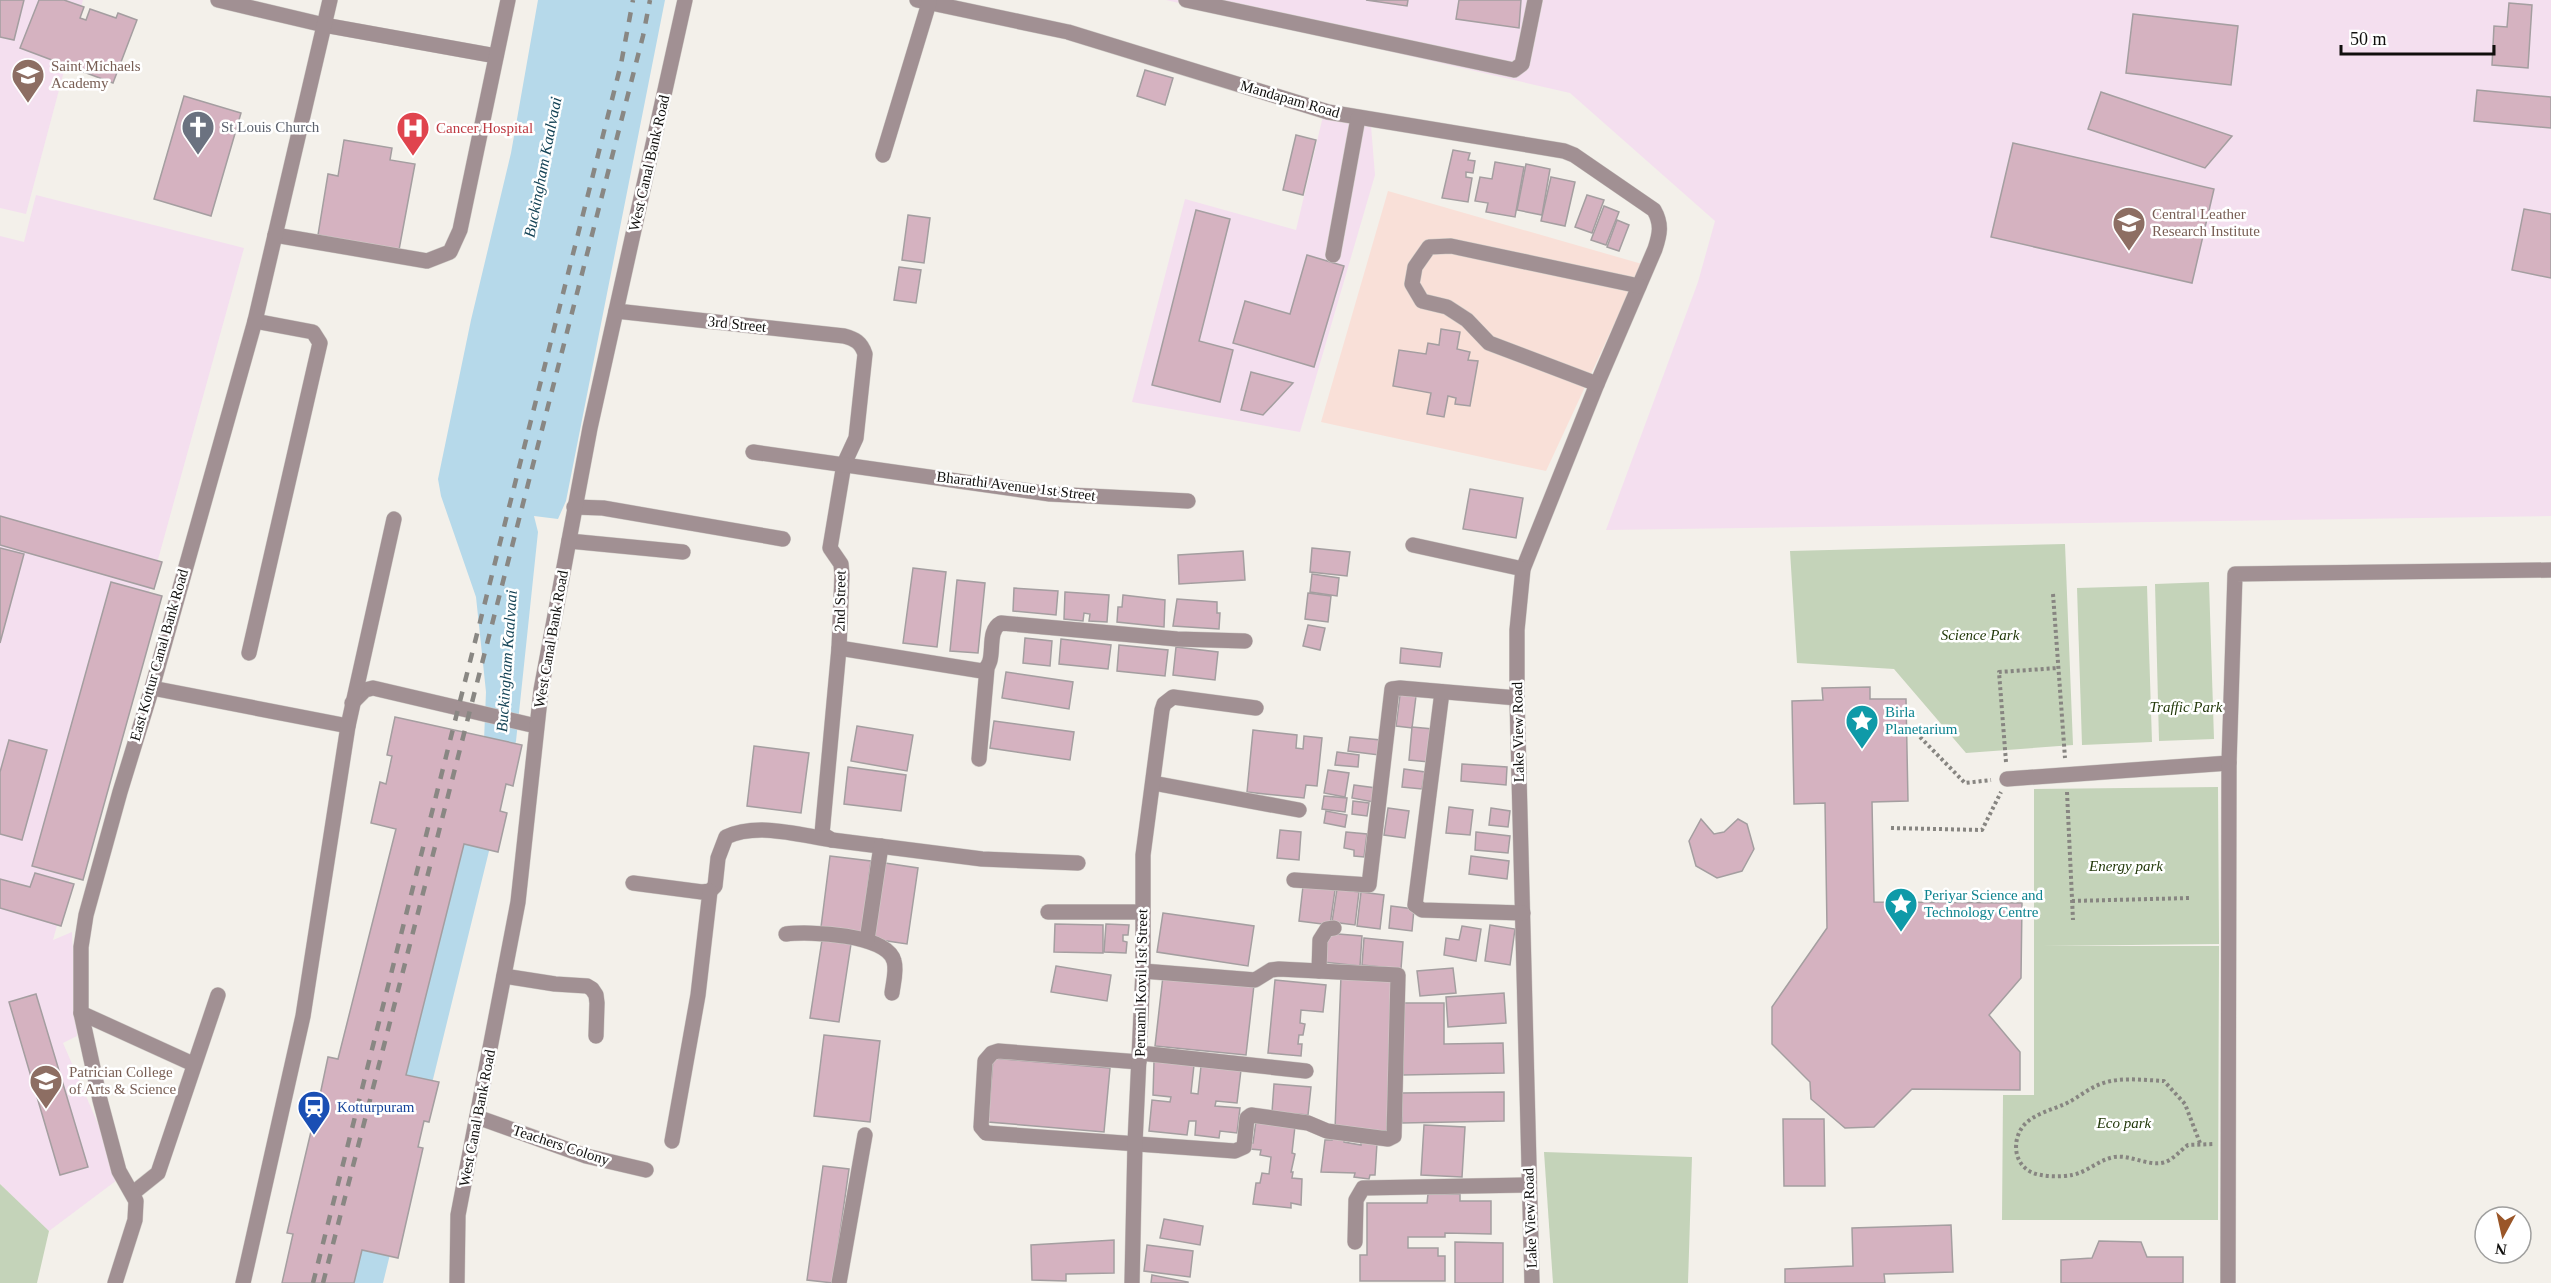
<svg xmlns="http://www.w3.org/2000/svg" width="2551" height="1283" viewBox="0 0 2551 1283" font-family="Georgia,serif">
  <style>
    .commercial { fill: #f9e0d8 }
    .education { fill: #f4dfef }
    .green { fill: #c4d3b9 }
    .water { fill: #b6d9ea }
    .building { fill: #d5b2c0; stroke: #a49ea0; stroke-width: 1.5 }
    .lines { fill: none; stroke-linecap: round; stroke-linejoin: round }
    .minor-casing { stroke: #cfccc7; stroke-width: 16 }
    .path { stroke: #878581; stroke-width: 4; stroke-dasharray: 3 3; stroke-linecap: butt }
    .minor { stroke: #a19093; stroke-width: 15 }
    .rail { stroke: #898783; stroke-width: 4.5; stroke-dasharray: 10 10; stroke-linecap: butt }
    .labels { text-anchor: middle; stroke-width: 5; stroke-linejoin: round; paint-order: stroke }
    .education-label { font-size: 15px; fill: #785e54; stroke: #fff; text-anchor: start }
    .street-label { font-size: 15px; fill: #100f0d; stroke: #fff }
    .worship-label { font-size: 15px; fill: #5b616d; stroke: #fff; text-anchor: start }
    .health-label { font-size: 15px; fill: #be3a42; stroke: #fff; text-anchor: start }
    .park-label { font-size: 15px; font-style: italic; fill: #23390b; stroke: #fff }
    .culture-label { font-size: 15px; fill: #0d838f; stroke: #fff; text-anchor: start }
    .transit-label { font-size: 15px; fill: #164399; stroke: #fff; text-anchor: start }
    .water-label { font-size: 16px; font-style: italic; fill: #144356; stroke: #fff }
  </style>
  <rect width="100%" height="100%" fill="#f3f0ea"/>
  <polygon class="commercial" points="1388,191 1642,264 1546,471 1321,422"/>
  <g class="education">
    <polygon points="0,0 83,0 26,214 0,208"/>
    <polygon points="1166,0 2551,0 2551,516 1606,530 1698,282 1715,221 1570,93"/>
    <polygon points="1323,116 1371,126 1375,175 1300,432 1132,402 1185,199 1296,230"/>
    <polygon points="36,195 244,248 53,940 72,932 77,1036 63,1043 121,1177 49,1231 0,1184 0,236 24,242"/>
  </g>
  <g class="green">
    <polygon points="2065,544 2073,745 1966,753 1894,669 1797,663 1790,551"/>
    <polygon points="2209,582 2214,739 2159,741 2155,584"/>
    <polygon points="2147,586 2152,742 2082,745 2077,588"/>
    <polygon points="2218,787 2219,944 2043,946 2219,946 2218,1220 2002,1220 2003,1095 2034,1095 2034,789"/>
    <polygon points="1544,1152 1692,1157 1688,1283 1553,1283"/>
    <polygon points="0,1184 49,1231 37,1283 0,1283"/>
  </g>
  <polygon class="water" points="538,0 665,0 566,501 558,519 534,516 538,532 516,741 383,1283 342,1283 483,765 486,692 476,597 441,496 438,479 471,320 511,153"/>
  <g class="building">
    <polygon points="0,0 24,0 14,40 0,37"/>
    <polygon points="39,0 64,0 84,7 80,18 86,20 90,9 116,18 118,13 137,20 113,83 20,48"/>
    <polygon points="1366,0 1408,0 1407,6"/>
    <polygon points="1459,0 1521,0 1519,28 1456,19"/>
    <polygon points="2509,3 2532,5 2528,68 2492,65 2494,26 2507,27"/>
    <polygon points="2133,14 2238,26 2231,85 2126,73"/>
    <polygon points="1145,70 1173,78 1165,105 1137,96"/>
    <polygon points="2477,90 2551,97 2551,128 2474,121"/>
    <polygon points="2101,92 2232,136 2205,168 2088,129"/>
    <polygon points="184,96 241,113 211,216 154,199"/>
    <polygon points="1296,135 1316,140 1303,195 1283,190"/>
    <polygon points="344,140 392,148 390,160 415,164 399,250 318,235 328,174 338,176"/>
    <polygon points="2013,143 2214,189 2192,283 1991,237"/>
    <polygon points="1453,150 1470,153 1468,160 1475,161 1473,173 1466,172 1466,177 1472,178 1468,202 1442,198"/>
    <polygon points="1495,162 1524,167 1515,217 1486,212 1488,203 1475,201 1480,177 1492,179"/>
    <polygon points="1526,164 1550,169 1542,215 1517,210"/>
    <polygon points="1551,177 1575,182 1565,226 1541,221"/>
    <polygon points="1587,195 1604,200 1592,233 1575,227"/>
    <polygon points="1604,206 1619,212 1606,245 1591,240"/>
    <polygon points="2524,209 2551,214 2551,278 2512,270"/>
    <polygon points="1196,210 1230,219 1199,341 1233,350 1220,402 1152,385"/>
    <polygon points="908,215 930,218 924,263 902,260"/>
    <polygon points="1617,220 1629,225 1619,251 1607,247"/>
    <polygon points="1307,255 1344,266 1314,367 1233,343 1245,301 1290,314"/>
    <polygon points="899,267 921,270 916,303 894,300"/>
    <polygon points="1441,329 1460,332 1457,349 1470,352 1468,360 1478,361 1470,406 1455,404 1456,398 1448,396 1444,417 1427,414 1431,393 1393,386 1399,350 1426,354 1428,343 1439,345"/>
    <polygon points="1251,372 1293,383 1263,415 1241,410"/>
    <polygon points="1470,489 1523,498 1516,538 1463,529"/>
    <polygon points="0,516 162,562 154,589 0,545"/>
    <polygon points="0,548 24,554 0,643"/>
    <polygon points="1312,548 1350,552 1347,576 1310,572"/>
    <polygon points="1243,551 1245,580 1179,584 1178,555"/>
    <polygon points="913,568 946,572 937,647 903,643"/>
    <polygon points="1312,574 1339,578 1337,596 1310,592"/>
    <polygon points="957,580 985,583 978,653 950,651"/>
    <polygon points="111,582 162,596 83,880 32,866"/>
    <polygon points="1014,588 1058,591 1056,615 1013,611"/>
    <polygon points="1065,592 1109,595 1107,622 1089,621 1090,614 1084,613 1083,621 1064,619"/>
    <polygon points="1308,593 1331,596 1328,622 1305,619"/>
    <polygon points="1123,595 1165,600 1164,627 1117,622 1118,607 1122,607"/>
    <polygon points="1177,599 1217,602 1217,613 1220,613 1219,629 1173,626"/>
    <polygon points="1308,625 1325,628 1320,650 1303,646"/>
    <polygon points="1025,638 1052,641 1050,666 1023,663"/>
    <polygon points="1061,639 1111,645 1108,669 1059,664"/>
    <polygon points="1119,645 1168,650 1165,676 1117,671"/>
    <polygon points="1176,647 1218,652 1215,680 1173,675"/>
    <polygon points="1401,648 1442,653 1440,667 1400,663"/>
    <polygon points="1006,672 1073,682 1069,709 1002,698"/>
    <polygon points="1870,687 1870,699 1906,699 1908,801 1872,802 1874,902 2022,903 2021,978 1989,1015 2020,1052 2020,1090 1912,1089 1874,1127 1845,1128 1811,1099 1810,1082 1772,1044 1772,1007 1827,928 1825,803 1794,804 1792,701 1823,700 1822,688"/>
    <polygon points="1400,695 1416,696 1412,728 1396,726"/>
    <polygon points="395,717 522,745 513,786 506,784 500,811 507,813 498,852 464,844 406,1075 439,1082 429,1122 424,1121 418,1147 423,1148 398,1258 362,1250 354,1283 282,1283 293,1234 287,1233 313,1123 319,1125 326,1097 320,1095 328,1057 338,1059 396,829 371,823 380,782 386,784 392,756 387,755"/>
    <polygon points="994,721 1074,732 1070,760 990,748"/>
    <polygon points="857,726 913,735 907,771 851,761"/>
    <polygon points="1412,727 1433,729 1429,762 1409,760"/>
    <polygon points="1253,730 1297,735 1296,748 1303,749 1304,736 1322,738 1317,786 1306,785 1304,798 1247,792"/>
    <polygon points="1350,737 1381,740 1379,755 1348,751"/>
    <polygon points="9,740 47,750 22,840 0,834 0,772"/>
    <polygon points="754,746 809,753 801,813 747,806"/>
    <polygon points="1337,752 1359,755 1358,767 1335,765"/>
    <polygon points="1462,764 1507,767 1506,785 1461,781"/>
    <polygon points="848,767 906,775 901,811 844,804"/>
    <polygon points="1404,769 1425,772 1422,789 1402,787"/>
    <polygon points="1328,770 1349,773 1345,797 1324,793"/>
    <polygon points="1354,785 1376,788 1374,802 1352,798"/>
    <polygon points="1324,796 1347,798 1345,812 1322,809"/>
    <polygon points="1353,801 1369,803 1367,816 1352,814"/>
    <polygon points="1449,807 1473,810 1470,835 1446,833"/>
    <polygon points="1388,808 1409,811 1405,838 1384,835"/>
    <polygon points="1491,808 1510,811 1508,827 1489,825"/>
    <polygon points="1326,811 1347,815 1345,827 1324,823"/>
    <polygon points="1701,819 1714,834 1724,832 1738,819 1747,824 1754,849 1742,871 1717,878 1696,866 1689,841"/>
    <polygon points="1280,830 1301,832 1299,860 1277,858"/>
    <polygon points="1346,832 1367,834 1364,857 1354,856 1354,850 1344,848"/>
    <polygon points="1476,832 1510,836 1508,853 1475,850"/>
    <polygon points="830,856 871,861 862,933 821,927"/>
    <polygon points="1471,856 1509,861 1507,879 1469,874"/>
    <polygon points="885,863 918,868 907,944 874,939"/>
    <polygon points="35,873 74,884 61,926 0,908 0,879 30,887"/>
    <polygon points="1303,886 1335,890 1330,925 1299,921"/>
    <polygon points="1337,889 1359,892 1355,925 1332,922"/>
    <polygon points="1361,892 1384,895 1380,929 1357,926"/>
    <polygon points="1391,906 1414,909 1412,931 1389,928"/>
    <polygon points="1163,913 1254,926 1248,966 1157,952"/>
    <polygon points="1055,924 1103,925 1103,953 1054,952"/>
    <polygon points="1106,924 1129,925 1128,935 1123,935 1123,941 1127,942 1126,953 1104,952"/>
    <polygon points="1490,925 1515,929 1510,965 1485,961"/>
    <polygon points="1462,926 1481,929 1476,961 1444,955 1446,938 1459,940"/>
    <polygon points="1326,933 1362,936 1360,966 1323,962"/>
    <polygon points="1364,938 1403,942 1401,969 1362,965"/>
    <polygon points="822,940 851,944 839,1022 810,1018"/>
    <polygon points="1056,966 1111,975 1107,1001 1051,992"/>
    <polygon points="1453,968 1456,993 1420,996 1417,971"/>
    <polygon points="1163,976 1254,985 1246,1055 1155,1046"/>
    <polygon points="1341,976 1393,978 1387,1131 1335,1129"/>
    <polygon points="1275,980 1326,985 1323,1012 1301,1010 1300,1023 1305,1024 1303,1035 1299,1035 1298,1044 1302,1044 1301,1056 1268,1053"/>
    <polygon points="1504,993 1506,1023 1448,1027 1446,997"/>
    <polygon points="36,994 88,1167 60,1175 9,1002"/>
    <polygon points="1402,1003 1444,1003 1444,1044 1503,1043 1504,1073 1403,1075"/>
    <polygon points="824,1035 880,1041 870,1122 814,1116"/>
    <polygon points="993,1058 1110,1068 1104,1132 988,1122"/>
    <polygon points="1154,1061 1194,1065 1191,1093 1198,1094 1201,1066 1241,1070 1237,1103 1216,1101 1215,1106 1240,1108 1237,1133 1220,1131 1219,1138 1195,1135 1196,1121 1189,1121 1187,1135 1149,1131 1152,1100 1170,1102 1171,1097 1153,1095"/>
    <polygon points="1274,1084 1311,1087 1308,1115 1272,1112"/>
    <polygon points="1504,1092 1504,1121 1402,1123 1401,1093"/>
    <polygon points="1783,1119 1824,1119 1825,1186 1784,1186"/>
    <polygon points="1256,1121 1295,1126 1292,1153 1295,1154 1291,1172 1293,1172 1292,1178 1302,1179 1301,1205 1291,1203 1291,1208 1253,1204 1256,1183 1260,1183 1262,1173 1269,1174 1271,1157 1260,1155 1261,1150 1250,1149 1251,1143 1253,1143"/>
    <polygon points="1424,1125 1465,1127 1462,1177 1421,1175"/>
    <polygon points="1332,1136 1344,1138 1344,1142 1361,1145 1361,1141 1377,1143 1375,1175 1370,1175 1369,1179 1354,1177 1355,1173 1321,1172 1325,1140 1332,1140"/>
    <polygon points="823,1166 849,1169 833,1283 807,1280"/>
    <polygon points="1428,1194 1460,1194 1460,1201 1491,1201 1491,1234 1445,1233 1445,1237 1408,1237 1408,1248 1438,1248 1438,1256 1445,1256 1445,1281 1360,1281 1360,1255 1367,1255 1367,1203 1427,1203"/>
    <polygon points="1164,1219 1203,1226 1200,1245 1160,1238"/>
    <polygon points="1951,1225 1953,1272 1884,1274 1885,1283 1785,1283 1785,1269 1853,1266 1852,1228"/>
    <polygon points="1114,1240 1114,1273 1066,1274 1066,1281 1032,1280 1031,1245"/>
    <polygon points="2099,1241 2141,1242 2147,1257 2183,1257 2183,1283 2061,1283 2061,1260 2092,1258"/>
    <polygon points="1455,1242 1503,1243 1503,1283 1455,1283"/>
    <polygon points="1147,1245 1193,1251 1190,1277 1144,1271"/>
    <polygon points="1152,1275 1188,1282 1188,1283 1151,1283"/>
  </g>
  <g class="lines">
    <g class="minor-casing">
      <g id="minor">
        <polyline points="218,0 324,25 496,56"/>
        <path d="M917 0 1068 32 1328 112 1564 151 1574 155 1654 210C1662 224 1660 234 1655 249L1597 384 1523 569 1517 630V698L1532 1283"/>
        <polyline points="1186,0 1514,70 1522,64 1535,0"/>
        <polyline points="883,155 929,3"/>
        <polyline points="275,235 427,261 450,252 460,230 508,0"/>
        <polyline points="1333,255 1358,118"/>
        <path d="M616 311 844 336C855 339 861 342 865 354L856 438 844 464 830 548 841 564 842 575 839 648 822 834 832 840 982 859 1078 863"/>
        <polyline points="1597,384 1489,343 1467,320 1447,307 1422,301 1412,284 1415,267 1429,247 1451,246 1639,286"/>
        <polyline points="753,452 1050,494 1188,501"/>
        <polyline points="574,507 603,508 783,539"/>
        <polyline points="569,541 683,552"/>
        <polyline points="1413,545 1523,569"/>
        <path d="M839 648 982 671C999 663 984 632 1001 623L1177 639 1245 641"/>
        <polyline points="249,653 320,343 313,332 255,321"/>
        <polyline points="152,688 348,726"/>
        <polyline points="1442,692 1415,905 1422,910 1523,913"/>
        <polyline points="352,703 365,690 373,688 536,726"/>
        <polyline points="979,759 987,668"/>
        <polyline points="2007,779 2229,763"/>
        <polyline points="1153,783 1299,810"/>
        <polyline points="1294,880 1369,885 1392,689 1400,688 1517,698"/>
        <path d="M633 883 702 892 710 891 715 886 718 858 726 837C757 822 799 835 832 840"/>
        <polyline points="1048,912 1143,912"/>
        <path d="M786 934C809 931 887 934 894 961 897 970 893 984 892 993"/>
        <polyline points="867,940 881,846"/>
        <polyline points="1319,971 1320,940 1327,929 1334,928"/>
        <polyline points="504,976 555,984 587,986 592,989 596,995 597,1003 596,1036"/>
        <polyline points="81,1013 193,1064"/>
        <polyline points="1140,1053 1306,1071"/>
        <polyline points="1139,1062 998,1051 992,1053 985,1061 981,1127 986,1133 1235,1151 1244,1147 1247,1118 1251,1115 1308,1123 1327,1131 1388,1139 1394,1136 1398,975 1279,969 1271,970 1255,980 1143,971"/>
        <polyline points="477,1117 586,1156 646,1170"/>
        <polyline points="672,1141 698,995 710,891"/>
        <polyline points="133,1193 158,1173 218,995"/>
        <polyline points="1355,1242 1356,1200 1363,1188 1529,1185"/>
        <polyline points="115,1283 135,1220 136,1201 119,1171 100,1100 81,1013 81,947 86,915 120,792 152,688 255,321 330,0"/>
        <polyline points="243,1283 303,1016 348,726 394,519"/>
        <polyline points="457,1283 458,1215 518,902 541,690 590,428 685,0"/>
        <polyline points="839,1283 865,1135"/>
        <polyline points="1132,1283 1135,1143 1143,971 1143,855 1162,710 1164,704 1173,697 1256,708"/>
        <polyline points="2228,1283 2229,763 2235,574 2551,570"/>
      </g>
    </g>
    <g class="path">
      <polyline points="2053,594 2065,758"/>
      <polyline points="1920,737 1965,783 1991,780"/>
      <polyline points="2006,762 1999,672 2058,668"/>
      <polyline points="2067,792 2073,920"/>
      <polyline points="1891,828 1982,830 2001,792"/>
      <polyline points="2072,901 2190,898"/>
      <path d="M2200 1143 2185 1104 2164 1081C2142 1080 2116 1076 2096 1086 2085 1091 2076 1099 2065 1104 2051 1110 2034 1114 2024 1125 2012 1139 2013 1163 2031 1172 2041 1177 2061 1177 2072 1175 2088 1172 2098 1160 2114 1157 2133 1154 2154 1171 2171 1159 2177 1155 2182 1149 2188 1145L2214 1144"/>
    </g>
    <use href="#minor" class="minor"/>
    <g class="rail">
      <polyline points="313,1283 621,64 633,0"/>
      <polyline points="323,1283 643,36 650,0"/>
    </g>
  </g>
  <defs>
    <g id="school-pin" transform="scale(1.725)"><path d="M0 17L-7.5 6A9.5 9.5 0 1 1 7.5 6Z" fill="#8d6e63" stroke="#fff"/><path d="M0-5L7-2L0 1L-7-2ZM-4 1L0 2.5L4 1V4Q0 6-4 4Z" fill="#fff"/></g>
    <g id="church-pin" transform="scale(1.725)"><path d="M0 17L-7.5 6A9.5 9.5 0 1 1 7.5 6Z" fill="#6b7280" stroke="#fff"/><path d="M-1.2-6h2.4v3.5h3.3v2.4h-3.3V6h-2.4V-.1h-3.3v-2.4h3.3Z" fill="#fff"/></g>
    <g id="hospital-pin" transform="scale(1.725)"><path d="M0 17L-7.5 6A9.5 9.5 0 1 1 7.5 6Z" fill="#e0444e" stroke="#fff"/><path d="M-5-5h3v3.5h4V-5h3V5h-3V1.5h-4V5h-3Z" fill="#fff"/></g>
    <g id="university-pin" transform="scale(1.725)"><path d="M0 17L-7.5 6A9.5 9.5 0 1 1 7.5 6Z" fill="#8d6e63" stroke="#fff"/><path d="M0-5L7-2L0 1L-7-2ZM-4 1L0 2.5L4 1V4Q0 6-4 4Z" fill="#fff"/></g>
    <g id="sight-pin" transform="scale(1.725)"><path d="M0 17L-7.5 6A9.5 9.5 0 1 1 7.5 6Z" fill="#0f9aa8" stroke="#fff"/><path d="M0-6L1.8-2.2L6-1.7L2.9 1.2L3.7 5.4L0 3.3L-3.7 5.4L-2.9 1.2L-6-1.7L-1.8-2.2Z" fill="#fff"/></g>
    <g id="station-pin" transform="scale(1.725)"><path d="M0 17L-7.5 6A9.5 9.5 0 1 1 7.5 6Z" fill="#1a4fb4" stroke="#fff"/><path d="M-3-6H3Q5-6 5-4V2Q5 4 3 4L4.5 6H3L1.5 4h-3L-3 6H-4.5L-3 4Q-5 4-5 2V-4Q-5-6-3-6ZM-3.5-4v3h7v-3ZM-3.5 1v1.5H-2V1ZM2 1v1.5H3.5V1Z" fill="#fff"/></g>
  </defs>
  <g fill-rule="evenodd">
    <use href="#school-pin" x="28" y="75"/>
    <use href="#church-pin" x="198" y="127"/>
    <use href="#hospital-pin" x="413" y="128"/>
    <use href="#university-pin" x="2129" y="223"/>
    <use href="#sight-pin" x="1862" y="721"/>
    <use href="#sight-pin" x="1901" y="904"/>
    <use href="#university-pin" x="46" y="1081"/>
    <use href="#station-pin" x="314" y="1107"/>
  </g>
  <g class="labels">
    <g class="education-label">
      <text x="51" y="71">Saint Michaels<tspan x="51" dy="17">Academy</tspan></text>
      <text x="2152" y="219">Central Leather<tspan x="2152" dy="17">Research Institute</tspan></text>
      <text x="69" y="1077">Patrician College<tspan x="69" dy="17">of Arts &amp; Science</tspan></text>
    </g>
    <g class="street-label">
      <text transform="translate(1290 99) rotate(16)" y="5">Mandapam Road</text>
      <text transform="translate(649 163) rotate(-77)" y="5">West Canal Bank Road</text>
      <text transform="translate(737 324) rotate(6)" y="5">3rd Street</text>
      <text transform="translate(1016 486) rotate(7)" y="5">Bharathi Avenue 1st Street</text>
      <text transform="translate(840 601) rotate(-89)" y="5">2nd Street</text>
      <text transform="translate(551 639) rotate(-80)" y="5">West Canal Bank Road</text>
      <text transform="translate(159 655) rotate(-74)" y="5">East Kottur Canal Bank Road</text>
      <text transform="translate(1518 732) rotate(-91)" y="5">Lake View Road</text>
      <text transform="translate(1141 983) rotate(-89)" y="5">Peruaml Kovil 1st Street</text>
      <text transform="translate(477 1118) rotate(-79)" y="5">West Canal Bank Road</text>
      <text transform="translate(561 1145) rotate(18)" y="5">Teachers Colony</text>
      <text transform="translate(1530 1218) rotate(-92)" y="5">Lake View Road</text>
    </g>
    <g class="worship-label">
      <text x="221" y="132">St Louis Church</text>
    </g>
    <g class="health-label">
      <text x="436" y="133">Cancer Hospital</text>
    </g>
    <g class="park-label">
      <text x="1980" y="640">Science Park</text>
      <text x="2186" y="712">Traffic Park</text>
      <text x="2126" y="871">Energy park</text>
      <text x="2124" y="1128">Eco park</text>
    </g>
    <g class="culture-label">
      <text x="1885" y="717">Birla<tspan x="1885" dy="17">Planetarium</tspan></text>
      <text x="1924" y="900">Periyar Science and<tspan x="1924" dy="17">Technology Centre</tspan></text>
    </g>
    <g class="transit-label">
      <text x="337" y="1112">Kotturpuram</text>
    </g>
    <g class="water-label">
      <text transform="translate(542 167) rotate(-79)" y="6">Buckingham Kaalvaai</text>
      <text transform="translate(506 661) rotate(-86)" y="6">Buckingham Kaalvaai</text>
    </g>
  </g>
  <g transform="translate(2503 1235) rotate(188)"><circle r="28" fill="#ffffff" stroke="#9f9f9e" stroke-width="1.5"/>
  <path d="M0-4.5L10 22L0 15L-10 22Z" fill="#9a5628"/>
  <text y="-9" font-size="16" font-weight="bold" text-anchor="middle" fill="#100f0d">N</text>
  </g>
  <path d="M2341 45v9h153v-9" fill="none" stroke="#100f0d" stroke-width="3"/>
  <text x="2350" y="45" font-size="18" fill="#100f0d" stroke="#ffffff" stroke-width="4.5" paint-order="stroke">50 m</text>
</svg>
